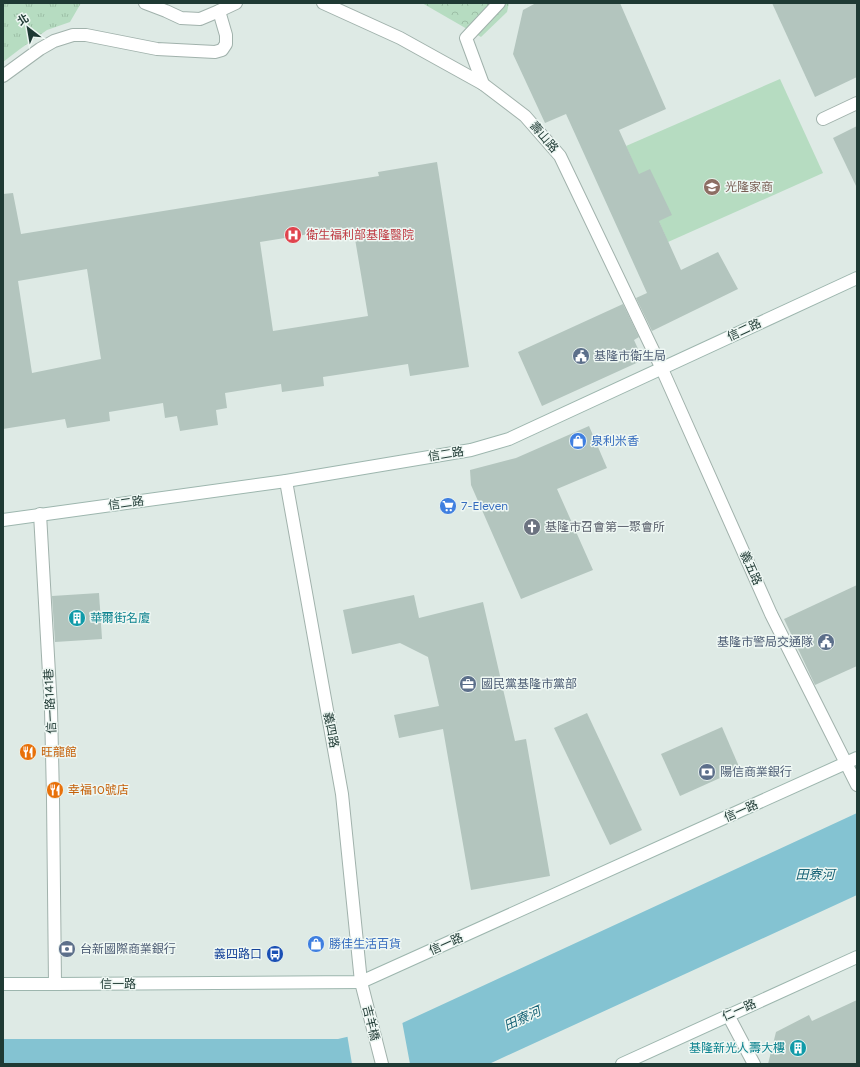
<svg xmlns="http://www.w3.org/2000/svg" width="860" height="1067" viewBox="0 0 860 1067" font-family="Figtree,'Noto Sans TC',sans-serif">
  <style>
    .grass { fill: #b6dcc1 }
    .forest { fill: url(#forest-crowns) }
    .park { fill: url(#park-tufts) }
    .water { fill: #84c3d2 }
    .pier { fill: #deeae5 }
    .building { fill: #b3c5be; fill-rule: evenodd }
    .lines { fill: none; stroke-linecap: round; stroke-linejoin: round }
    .lane-casing { stroke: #a1b2ac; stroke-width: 14 }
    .street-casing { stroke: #a1b2ac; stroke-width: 14 }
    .secondary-casing { stroke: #9db6ae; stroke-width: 14 }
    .lane { stroke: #fff; stroke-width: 12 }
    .street { stroke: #fff; stroke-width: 12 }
    .secondary { stroke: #fff; stroke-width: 12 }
    .labels { text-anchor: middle; stroke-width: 3; stroke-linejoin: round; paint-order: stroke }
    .street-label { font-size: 12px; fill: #1f3a34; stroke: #eef7f3 }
    .education-label { font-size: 12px; fill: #785e54; stroke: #eef7f3; text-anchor: start }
    .health-label { font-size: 12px; fill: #be3a42; stroke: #eef7f3; text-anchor: start }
    .service-label { font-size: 12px; fill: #4e5e75; stroke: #eef7f3; text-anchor: start }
    .shop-label { font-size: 12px; fill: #366cbe; stroke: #eef7f3; text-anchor: start }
    .worship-label { font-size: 12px; fill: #5b616d; stroke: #eef7f3; text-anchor: start }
    .culture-label { font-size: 12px; fill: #0d838f; stroke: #eef7f3; text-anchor: start }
    .food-label { font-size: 12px; fill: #c56008; stroke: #eef7f3; text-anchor: start }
    .transit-label { font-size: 12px; fill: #164399; stroke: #eef7f3; text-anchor: end }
    .water-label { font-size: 13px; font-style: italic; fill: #186477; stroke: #eef7f3 }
  </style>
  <defs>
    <pattern id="forest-crowns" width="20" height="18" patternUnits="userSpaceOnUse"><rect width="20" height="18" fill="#b6dcc1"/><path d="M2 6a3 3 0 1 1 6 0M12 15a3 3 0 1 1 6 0" fill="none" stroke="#9cbea6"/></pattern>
    <pattern id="park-tufts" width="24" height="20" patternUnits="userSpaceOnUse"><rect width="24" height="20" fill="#b6dcc1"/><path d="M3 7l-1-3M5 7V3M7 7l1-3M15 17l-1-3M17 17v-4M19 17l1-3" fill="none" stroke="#9cbea6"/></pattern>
  </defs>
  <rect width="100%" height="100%" fill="#deeae5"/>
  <polygon class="grass" points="780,79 823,173 668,242 626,146"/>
  <polygon class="forest" points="422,3 509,3 507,12 481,37"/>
  <polygon class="park" points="3,3 81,3 70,22 47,30 20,49 3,62"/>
  <polygon class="water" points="857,813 857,895 489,1064 3,1064 3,1039 338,1039 398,1025"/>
  <polygon class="pier" points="402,1021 410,1064 352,1064 347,1034 397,1023"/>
  <g class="building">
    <polygon points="536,3 620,3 666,109 619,130 639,174 650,169 672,215 659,221 681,270 718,252 738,289 652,331 636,298 647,293 566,114 545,123 513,54 523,10"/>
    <polygon points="772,3 857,3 857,77 815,97"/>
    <polygon points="857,126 857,188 833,138"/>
    <path d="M437 162 469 367 410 376 408 364 323 377 324 386 282 392 281 384 225 393 227 408 216 410 218 425 180 431 177 416 165 418 163 403 109 412 110 421 67 428 65 419 3 429V194L13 193 21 234 379 176 378 172ZM353 227 368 316 273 331 260 242ZM87 269 101 359 32 373 18 281Z"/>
    <polygon points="623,304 639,337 634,340 643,360 542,406 518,352"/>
    <polygon points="589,426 607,468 557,489 593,570 521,599 471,485 470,470 516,458"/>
    <polygon points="857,585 857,666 815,685 784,619"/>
    <polygon points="99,593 102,639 55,642 52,596"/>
    <polygon points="414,595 419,618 483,602 515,741 526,739 550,876 471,890 443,729 399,738 394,715 439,706 428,657 400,643 352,654 343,610"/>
    <polygon points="587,713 642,830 610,845 554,728"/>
    <polygon points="722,727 740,769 680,796 661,754"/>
    <polygon points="857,1000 857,1064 768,1064 776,1032 809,1015 812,1021"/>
  </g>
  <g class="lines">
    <g class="lane-casing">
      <g id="lane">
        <polyline points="3,76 40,49 54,41 73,35 86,35 157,49 215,52 222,50 226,44 226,35 219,11"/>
        <polyline points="483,84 466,38 499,3"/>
        <polyline points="823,119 857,103"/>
        <polyline points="40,514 51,709 53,798 55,984"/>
        <polyline points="728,1015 754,1064"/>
      </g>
    </g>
    <g class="street-casing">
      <g id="street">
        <polyline points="145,3 166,11 181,18 200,19 219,11 236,3"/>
        <polyline points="323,3 400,38 483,84 525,116 560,156 662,369 771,614 857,785"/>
        <polyline points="286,481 342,794 361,982 382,1064"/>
      </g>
    </g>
    <g class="secondary-casing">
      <g id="secondary">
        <polyline points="3,520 286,481 471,450 509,439 857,278"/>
        <polyline points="3,984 55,984 361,982 857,758"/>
        <polyline points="622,1064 857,957"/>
      </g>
    </g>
    <use href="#lane" class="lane"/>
    <use href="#street" class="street"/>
    <use href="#secondary" class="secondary"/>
  </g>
  <defs>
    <g id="school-disc" transform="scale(0.9)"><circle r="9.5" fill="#8d6e63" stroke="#eef7f3"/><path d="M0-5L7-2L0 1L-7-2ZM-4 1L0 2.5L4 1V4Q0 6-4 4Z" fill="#fff"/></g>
    <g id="hospital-disc" transform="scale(0.9)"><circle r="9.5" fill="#e0444e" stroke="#eef7f3"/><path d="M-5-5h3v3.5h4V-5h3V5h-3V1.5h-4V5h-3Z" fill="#fff"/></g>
    <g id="civic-disc" transform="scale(0.9)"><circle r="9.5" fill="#5c6f8a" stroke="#eef7f3"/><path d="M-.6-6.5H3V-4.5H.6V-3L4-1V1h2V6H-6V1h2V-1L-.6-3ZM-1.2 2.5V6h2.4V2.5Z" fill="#fff"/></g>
    <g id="shop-disc" transform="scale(0.9)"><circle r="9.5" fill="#3f7fe0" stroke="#eef7f3"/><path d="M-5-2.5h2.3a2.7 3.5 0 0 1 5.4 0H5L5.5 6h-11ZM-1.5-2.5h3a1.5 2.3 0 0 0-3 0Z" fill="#fff"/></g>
    <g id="supermarket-disc" transform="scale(0.9)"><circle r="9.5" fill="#3f7fe0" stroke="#eef7f3"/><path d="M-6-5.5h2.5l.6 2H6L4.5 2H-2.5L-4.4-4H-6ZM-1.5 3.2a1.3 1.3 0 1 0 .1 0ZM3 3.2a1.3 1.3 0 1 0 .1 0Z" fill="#fff"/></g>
    <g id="church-disc" transform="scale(0.9)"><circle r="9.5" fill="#6b7280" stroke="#eef7f3"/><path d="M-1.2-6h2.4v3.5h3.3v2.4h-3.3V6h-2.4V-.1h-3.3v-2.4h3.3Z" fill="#fff"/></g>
    <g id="building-disc" transform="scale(0.9)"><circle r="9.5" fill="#0f9aa8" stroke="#eef7f3"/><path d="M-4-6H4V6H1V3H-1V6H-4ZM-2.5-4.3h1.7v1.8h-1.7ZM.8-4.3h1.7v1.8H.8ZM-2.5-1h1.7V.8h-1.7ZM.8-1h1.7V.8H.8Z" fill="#fff"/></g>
    <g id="office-disc" transform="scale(0.9)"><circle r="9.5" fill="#5c6f8a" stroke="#eef7f3"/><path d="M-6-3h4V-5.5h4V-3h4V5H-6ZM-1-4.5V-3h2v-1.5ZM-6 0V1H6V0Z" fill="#fff"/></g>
    <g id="restaurant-disc" transform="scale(0.9)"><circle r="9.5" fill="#e8710a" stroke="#eef7f3"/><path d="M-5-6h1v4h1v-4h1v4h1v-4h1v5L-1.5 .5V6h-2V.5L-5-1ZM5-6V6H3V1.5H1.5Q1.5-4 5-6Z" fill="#fff"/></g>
    <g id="bank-disc" transform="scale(0.9)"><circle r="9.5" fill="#5c6f8a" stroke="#eef7f3"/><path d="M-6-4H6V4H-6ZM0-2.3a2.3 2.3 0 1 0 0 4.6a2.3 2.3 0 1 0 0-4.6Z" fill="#fff"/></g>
    <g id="bus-disc" transform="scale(0.9)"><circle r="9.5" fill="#1a4fb4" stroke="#eef7f3"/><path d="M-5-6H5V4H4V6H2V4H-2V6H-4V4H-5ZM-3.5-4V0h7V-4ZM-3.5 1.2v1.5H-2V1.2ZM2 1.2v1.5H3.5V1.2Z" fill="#fff"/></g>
  </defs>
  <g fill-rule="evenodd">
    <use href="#school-disc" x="712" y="187"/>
    <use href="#hospital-disc" x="293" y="235"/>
    <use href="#civic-disc" x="581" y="356"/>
    <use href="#shop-disc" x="578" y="441"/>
    <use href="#supermarket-disc" x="448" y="506"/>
    <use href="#church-disc" x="532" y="527"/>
    <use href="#building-disc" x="77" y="618"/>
    <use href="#civic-disc" x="826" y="642"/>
    <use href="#office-disc" x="468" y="684"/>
    <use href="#restaurant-disc" x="28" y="752"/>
    <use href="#bank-disc" x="707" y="772"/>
    <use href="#restaurant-disc" x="55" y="790"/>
    <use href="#shop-disc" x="316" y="944"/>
    <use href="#bank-disc" x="67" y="949"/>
    <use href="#bus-disc" x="275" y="954"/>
    <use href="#building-disc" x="798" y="1048"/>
  </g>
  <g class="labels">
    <g class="street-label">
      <text transform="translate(544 137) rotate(49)" y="4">壽山路</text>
      <text transform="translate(744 330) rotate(-25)" y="4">信二路</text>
      <text transform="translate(446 454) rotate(-9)" y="4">信二路</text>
      <text transform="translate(126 503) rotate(-8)" y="4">信二路</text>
      <text transform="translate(751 568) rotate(66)" y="4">義五路</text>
      <text transform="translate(50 701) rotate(-93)" y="4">信一路141巷</text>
      <text transform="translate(331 730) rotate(79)" y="4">義四路</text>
      <text transform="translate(741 811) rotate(-24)" y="4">信一路</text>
      <text transform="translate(446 944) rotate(-24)" y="4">信一路</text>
      <text x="118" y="988">信一路</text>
      <text transform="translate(739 1010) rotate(-24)" y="4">仁一路</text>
      <text transform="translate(371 1023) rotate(76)" y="4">吉羊橋</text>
    </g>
    <g class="education-label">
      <text x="725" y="191">光隆家商</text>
    </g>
    <g class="health-label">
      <text x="306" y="239">衛生福利部基隆醫院</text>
    </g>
    <g class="service-label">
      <text x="594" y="360">基隆市衛生局</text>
      <text x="813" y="646" text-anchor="end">基隆市警局交通隊</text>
      <text x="481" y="688">國民黨基隆市黨部</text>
      <text x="720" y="776">陽信商業銀行</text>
      <text x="80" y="953">台新國際商業銀行</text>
    </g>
    <g class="shop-label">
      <text x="591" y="445">泉利米香</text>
      <text x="461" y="510">7-Eleven</text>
      <text x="329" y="948">勝佳生活百貨</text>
    </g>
    <g class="worship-label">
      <text x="545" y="531">基隆市召會第一聚會所</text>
    </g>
    <g class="culture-label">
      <text x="90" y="622">華爾街名廈</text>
      <text x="785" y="1052" text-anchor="end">基隆新光人壽大樓</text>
    </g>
    <g class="food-label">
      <text x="41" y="756">旺龍館</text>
      <text x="68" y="794">幸福10號店</text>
    </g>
    <g class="transit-label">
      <text x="262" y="958">義四路口</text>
    </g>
    <g class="water-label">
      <text x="815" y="879">田寮河</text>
      <text transform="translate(522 1018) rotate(-25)" y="5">田寮河</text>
    </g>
  </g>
  <rect width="860" height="1067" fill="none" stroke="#1f3a34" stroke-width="8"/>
  <g transform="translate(28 28) rotate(329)" stroke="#eef7f3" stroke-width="3" paint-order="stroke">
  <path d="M0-3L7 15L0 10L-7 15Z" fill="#1f3a34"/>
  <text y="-6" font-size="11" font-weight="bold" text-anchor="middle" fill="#1f3a34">北</text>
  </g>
</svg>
